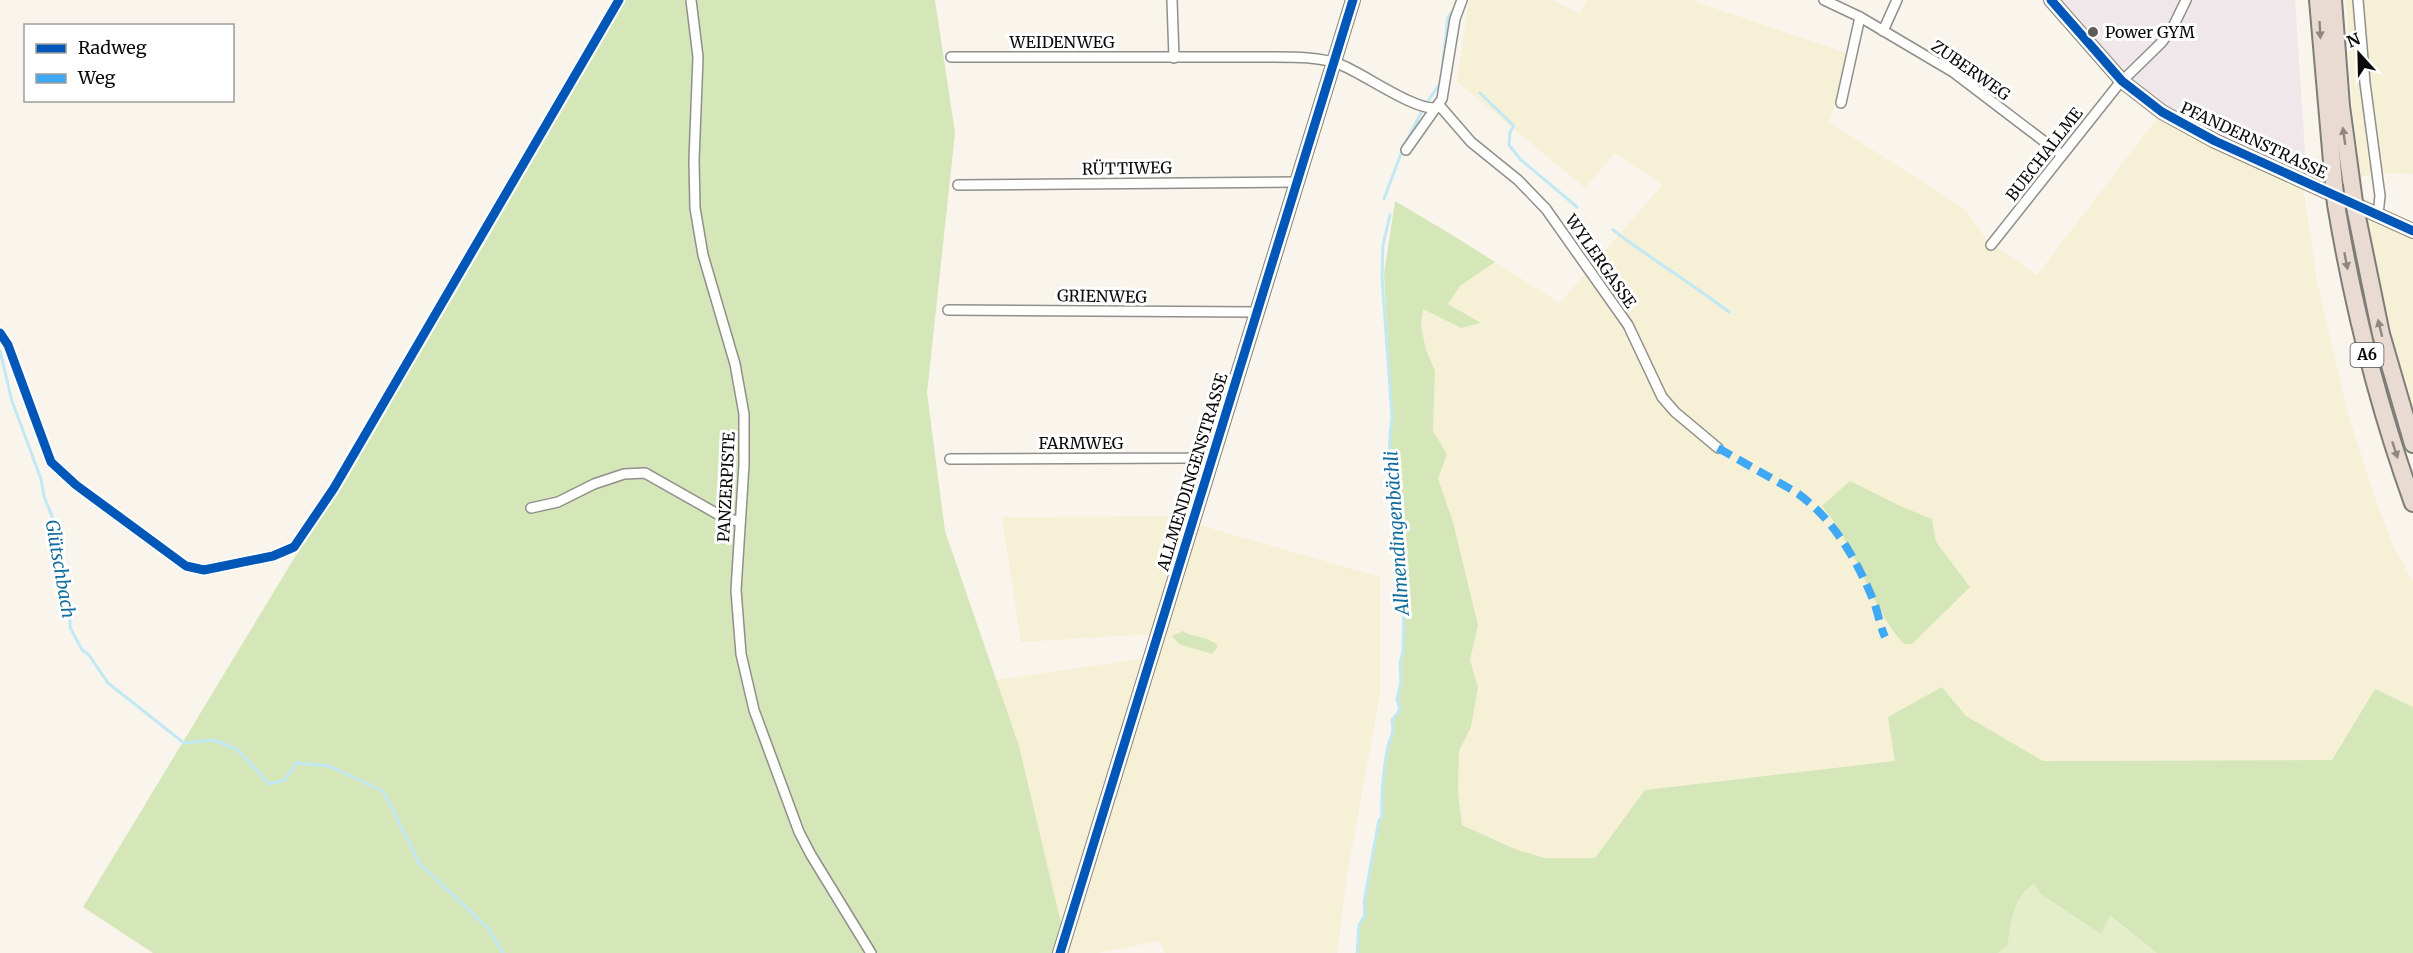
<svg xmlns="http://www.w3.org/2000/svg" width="2413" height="953" viewBox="0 0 2413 953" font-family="Merriweather,serif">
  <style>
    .industrial { fill: #efe7ea }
    .farmland { fill: #f6f0d7; fill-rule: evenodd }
    .green { fill: #e4eecb }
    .forest { fill: #d5e6b9 }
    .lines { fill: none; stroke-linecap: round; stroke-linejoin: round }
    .stream { stroke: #c2e8f4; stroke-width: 3 }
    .street-casing { stroke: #918f8b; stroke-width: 12 }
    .secondary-casing { stroke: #888682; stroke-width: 16 }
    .highway-casing { stroke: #7e7d78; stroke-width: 20 }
    .street { stroke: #fefefc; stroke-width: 9 }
    .secondary { stroke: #f4f1e6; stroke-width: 14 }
    .highway { stroke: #e9dbd2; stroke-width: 16 }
    .highway-bridge-casing { stroke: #7e7d78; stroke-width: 20; stroke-linecap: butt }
    .highway-bridge { stroke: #e9dbd2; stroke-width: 16 }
    .quiet { stroke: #3fa9f5; stroke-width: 8; stroke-dasharray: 15 8; stroke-linecap: butt }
    .cycleway-casing { stroke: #fff; stroke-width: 13 }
    .cycleway { stroke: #0057b8; stroke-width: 9 }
    .oneway { fill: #8f8782 }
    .poi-dot { fill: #5d5c58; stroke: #fff; stroke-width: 2 }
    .labels { text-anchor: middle; stroke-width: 6; stroke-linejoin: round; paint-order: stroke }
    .shield { fill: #fff; stroke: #535353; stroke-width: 1.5 }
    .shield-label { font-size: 15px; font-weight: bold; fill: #090909 }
    .poi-label { font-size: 16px; fill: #090909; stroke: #fff; text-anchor: start }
    .street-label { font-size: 16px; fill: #090909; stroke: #fff }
    .water-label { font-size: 18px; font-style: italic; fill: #126d9c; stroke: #fff }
  </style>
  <rect width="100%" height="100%" fill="#f9f5ec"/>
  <polygon class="industrial" points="2051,0 2295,0 2306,167 2302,180 2162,112"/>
  <g class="farmland">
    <polygon points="1469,0 1553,0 1580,14 1587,0 1691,0 1852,55 1829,122 1965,209 1987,240 2037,275 2158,117 2303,187 2317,281 2347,410 2376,501 2394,548 2413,581 2413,707 2375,689 2332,760 2043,761 1966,716 1942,687 1895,761 1645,790 1595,858 1544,858 1515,849 1462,825 1458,792 1459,751 1471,727 1478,687 1470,660 1478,625 1453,522 1438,479 1447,454 1433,431 1435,371 1426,350 1421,326 1423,309 1461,328 1480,324 1448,304 1460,286 1495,262 1560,303 1662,185 1615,153 1585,188 1457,82"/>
    <polygon points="2346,0 2413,0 2413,174 2380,173 2360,177 2352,103"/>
    <polygon points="2368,216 2413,237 2413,414 2375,270 2366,218"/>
    <polygon points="1168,516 1186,522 1154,634 1021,642 1002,517"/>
    <path d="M1196 524 1380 577V694L1347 875 1337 953H1165L1159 941 1098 953H1065ZM1182 631 1187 635 1213 641 1212 654 1202 650Z"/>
    <polygon points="1146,658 1062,927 1019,746 996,680"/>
  </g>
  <path class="green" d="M2034 883 2075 916 2101 934 2109 916 2157 953H1998L2008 944C2011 918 2013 901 2034 883Z"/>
  <g class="forest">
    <polygon points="612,0 935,0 955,133 927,393 945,531 1019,746 1062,927 1063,953 153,953 83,907 488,238"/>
    <path d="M1395 201 1454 236 1495 262 1460 286 1448 304 1481 323 1461 328 1423 309 1421 326 1426 350 1435 371 1433 431 1447 454 1438 479 1453 522 1478 625 1470 660 1478 687 1471 727 1459 751 1458 792 1462 825 1515 849 1544 858H1595L1645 790 1895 761 1888 717 1942 687 1966 716 2043 761 2332 760 2375 689 2413 707V953H2157L2110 916 2101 934 2041 894 2034 883C2013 900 2011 919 2008 945L1998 953H1357L1359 925 1365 915 1364 902 1379 820 1382 817C1381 794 1383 774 1387 751 1389 735 1395 740 1392 720L1400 710 1397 699 1401 682 1400 663 1403 652 1404 605 1398 539 1395 531 1399 523C1388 490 1387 451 1392 417L1384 274Z"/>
    <path d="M1850 481 1900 506 1932 519 1936 542 1970 587 1912 644H1904C1870 607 1857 547 1822 506Z"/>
    <path d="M1183 631C1194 639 1208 635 1218 646L1212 654 1179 644 1172 636Z"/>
  </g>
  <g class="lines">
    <g class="stream">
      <polyline points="1442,70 1448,18 1451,13"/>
      <polyline points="1480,93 1514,126 1510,132 1509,145 1520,159 1577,207"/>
      <polyline points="1428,101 1441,82"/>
      <polyline points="1405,144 1422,111"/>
      <polyline points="1384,199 1402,151"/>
      <path d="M1613 230C1651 259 1691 283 1729 312"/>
      <polyline points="0,351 12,401 41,479 44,496 53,519 70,609 70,627 82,650 89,655 108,683 184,743 214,740 238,750 269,784 285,780 296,763 329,766 383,791 419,863 488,928 503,953"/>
      <path d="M1357 953 1359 925 1365 915 1364 902 1379 820 1382 817C1381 794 1383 774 1387 751 1389 735 1395 740 1392 720L1400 710 1397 699 1401 682 1400 663 1403 652 1404 605 1398 539 1395 531 1399 523C1388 490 1387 451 1392 417L1382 277 1383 245 1390 215"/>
    </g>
    <g class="street-casing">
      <g id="street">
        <polyline points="691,0 698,57 694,160 695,208 703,255 735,364 744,414 744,465 736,590 741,654 754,710 799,832 811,855 871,953"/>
        <polyline points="1172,0 1174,58"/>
        <polyline points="1824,0 1860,17 1953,72 2062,155"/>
        <polyline points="2358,0 2365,83 2380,196 2378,214"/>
        <polyline points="1883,31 1897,0"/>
        <path d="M951 57H1275C1295 57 1320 57 1339 64 1363 73 1413 110 1436 108"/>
        <polyline points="1841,103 1860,17"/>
        <polyline points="1439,105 1471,142 1518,180 1546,209 1628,325 1662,397 1675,412 1718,448"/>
        <polyline points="1406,150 1442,99 1455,19 1462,0"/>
        <polyline points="958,185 1297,182"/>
        <polyline points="1991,245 2118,85 2161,43 2172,29 2186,0"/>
        <polyline points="948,310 1256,312"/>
        <polyline points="0,333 8,345 51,462 76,485 186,566 204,570 273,556 294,547 334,488 619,0"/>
        <polyline points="950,459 1188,458 1213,455"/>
        <polyline points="531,508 558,502 594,484 624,474 645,473 721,516 740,522"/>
      </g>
    </g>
    <g class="secondary-casing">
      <g id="secondary">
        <polyline points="2051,0 2122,81 2162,112 2215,141 2413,231"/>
        <polyline points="1060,953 1353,0"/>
      </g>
    </g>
    <g class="highway-casing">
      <g id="highway">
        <polyline points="2318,0 2334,185"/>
        <polyline points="2333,0 2341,106 2354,202"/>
        <path d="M2336 204C2353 306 2378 406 2413 503"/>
        <polyline points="2356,212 2381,334 2413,444"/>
      </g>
    </g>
    <use href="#street" class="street"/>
    <use href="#secondary" class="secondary"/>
    <use href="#highway" class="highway"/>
    <g class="highway-bridge-casing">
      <g id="highway-bridge">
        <polyline points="2334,185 2336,204"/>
        <polyline points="2354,202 2356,212"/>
      </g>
    </g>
    <use href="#highway-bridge" class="highway-bridge"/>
    <path class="quiet" d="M1718 448 1794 491C1832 516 1857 560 1874 602 1878 613 1880 626 1885 637"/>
    <g class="cycleway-casing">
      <g id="cycleway">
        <polyline points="2051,0 2122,81 2162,112 2215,141 2413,231"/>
        <polyline points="0,333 8,345 51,462 76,485 186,566 204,570 273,556 294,547 334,488 619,0"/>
        <polyline points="1060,953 1353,0"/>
      </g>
    </g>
    <use href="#cycleway" class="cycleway"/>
  </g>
  <defs><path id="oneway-solid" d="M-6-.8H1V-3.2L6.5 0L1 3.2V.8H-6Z" transform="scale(1.5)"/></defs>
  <g class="oneway">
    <use href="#oneway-solid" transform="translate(2320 30) rotate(87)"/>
    <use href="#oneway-solid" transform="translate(2344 136) rotate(-98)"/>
    <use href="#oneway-solid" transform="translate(2346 261) rotate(79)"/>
    <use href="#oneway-solid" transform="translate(2380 328) rotate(-104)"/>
    <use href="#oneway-solid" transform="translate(2395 450) rotate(72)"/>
  </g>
  <circle class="poi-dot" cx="2093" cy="32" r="6"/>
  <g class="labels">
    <rect class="shield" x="2350.5" y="343" width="33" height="24" rx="4.5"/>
    <g class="shield-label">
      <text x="2367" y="360">A6</text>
    </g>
    <g class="poi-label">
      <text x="2105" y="38">Power GYM</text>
    </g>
    <g class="street-label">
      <text x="1062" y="48">WEIDENWEG</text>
      <text transform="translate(1971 70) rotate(35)" y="6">ZUBERWEG</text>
      <text transform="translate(2254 140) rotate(25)" y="6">PFANDERNSTRASSE</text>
      <text transform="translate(2044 154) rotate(-52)" y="6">BUECHALLME</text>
      <text transform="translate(1127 168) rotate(-1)" y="6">RÜTTIWEG</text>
      <text transform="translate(1601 261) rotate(55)" y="6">WYLERGASSE</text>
      <text transform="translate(1102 296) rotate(1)" y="6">GRIENWEG</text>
      <text x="1081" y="449">FARMWEG</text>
      <text transform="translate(1192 472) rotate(-73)" y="6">ALLMENDINGENSTRASSE</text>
      <text transform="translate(726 487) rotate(-87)" y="6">PANZERPISTE</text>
    </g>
    <g class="water-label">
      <text transform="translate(1397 533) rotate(-94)" y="6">Allmendingenbächli</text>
      <text transform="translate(60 569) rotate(80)" y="6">Glütschbach</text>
    </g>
  </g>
  <rect x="24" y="24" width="210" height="78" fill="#ffffff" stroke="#9d9d9d" stroke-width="1.5"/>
  <rect x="36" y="44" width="30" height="9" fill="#0057b8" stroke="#9d9d9d" stroke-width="1.5"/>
  <text x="78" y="54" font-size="18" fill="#090909">Radweg</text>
  <rect x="36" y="74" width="30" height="9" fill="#3fa9f5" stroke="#9d9d9d" stroke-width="1.5"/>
  <text x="78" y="84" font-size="18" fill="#090909">Weg</text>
  <g transform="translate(2359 54) rotate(338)" stroke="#ffffff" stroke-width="4.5" paint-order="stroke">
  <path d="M0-4.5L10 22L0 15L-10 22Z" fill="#090909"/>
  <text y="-9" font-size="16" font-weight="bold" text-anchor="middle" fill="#090909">N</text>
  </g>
</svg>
